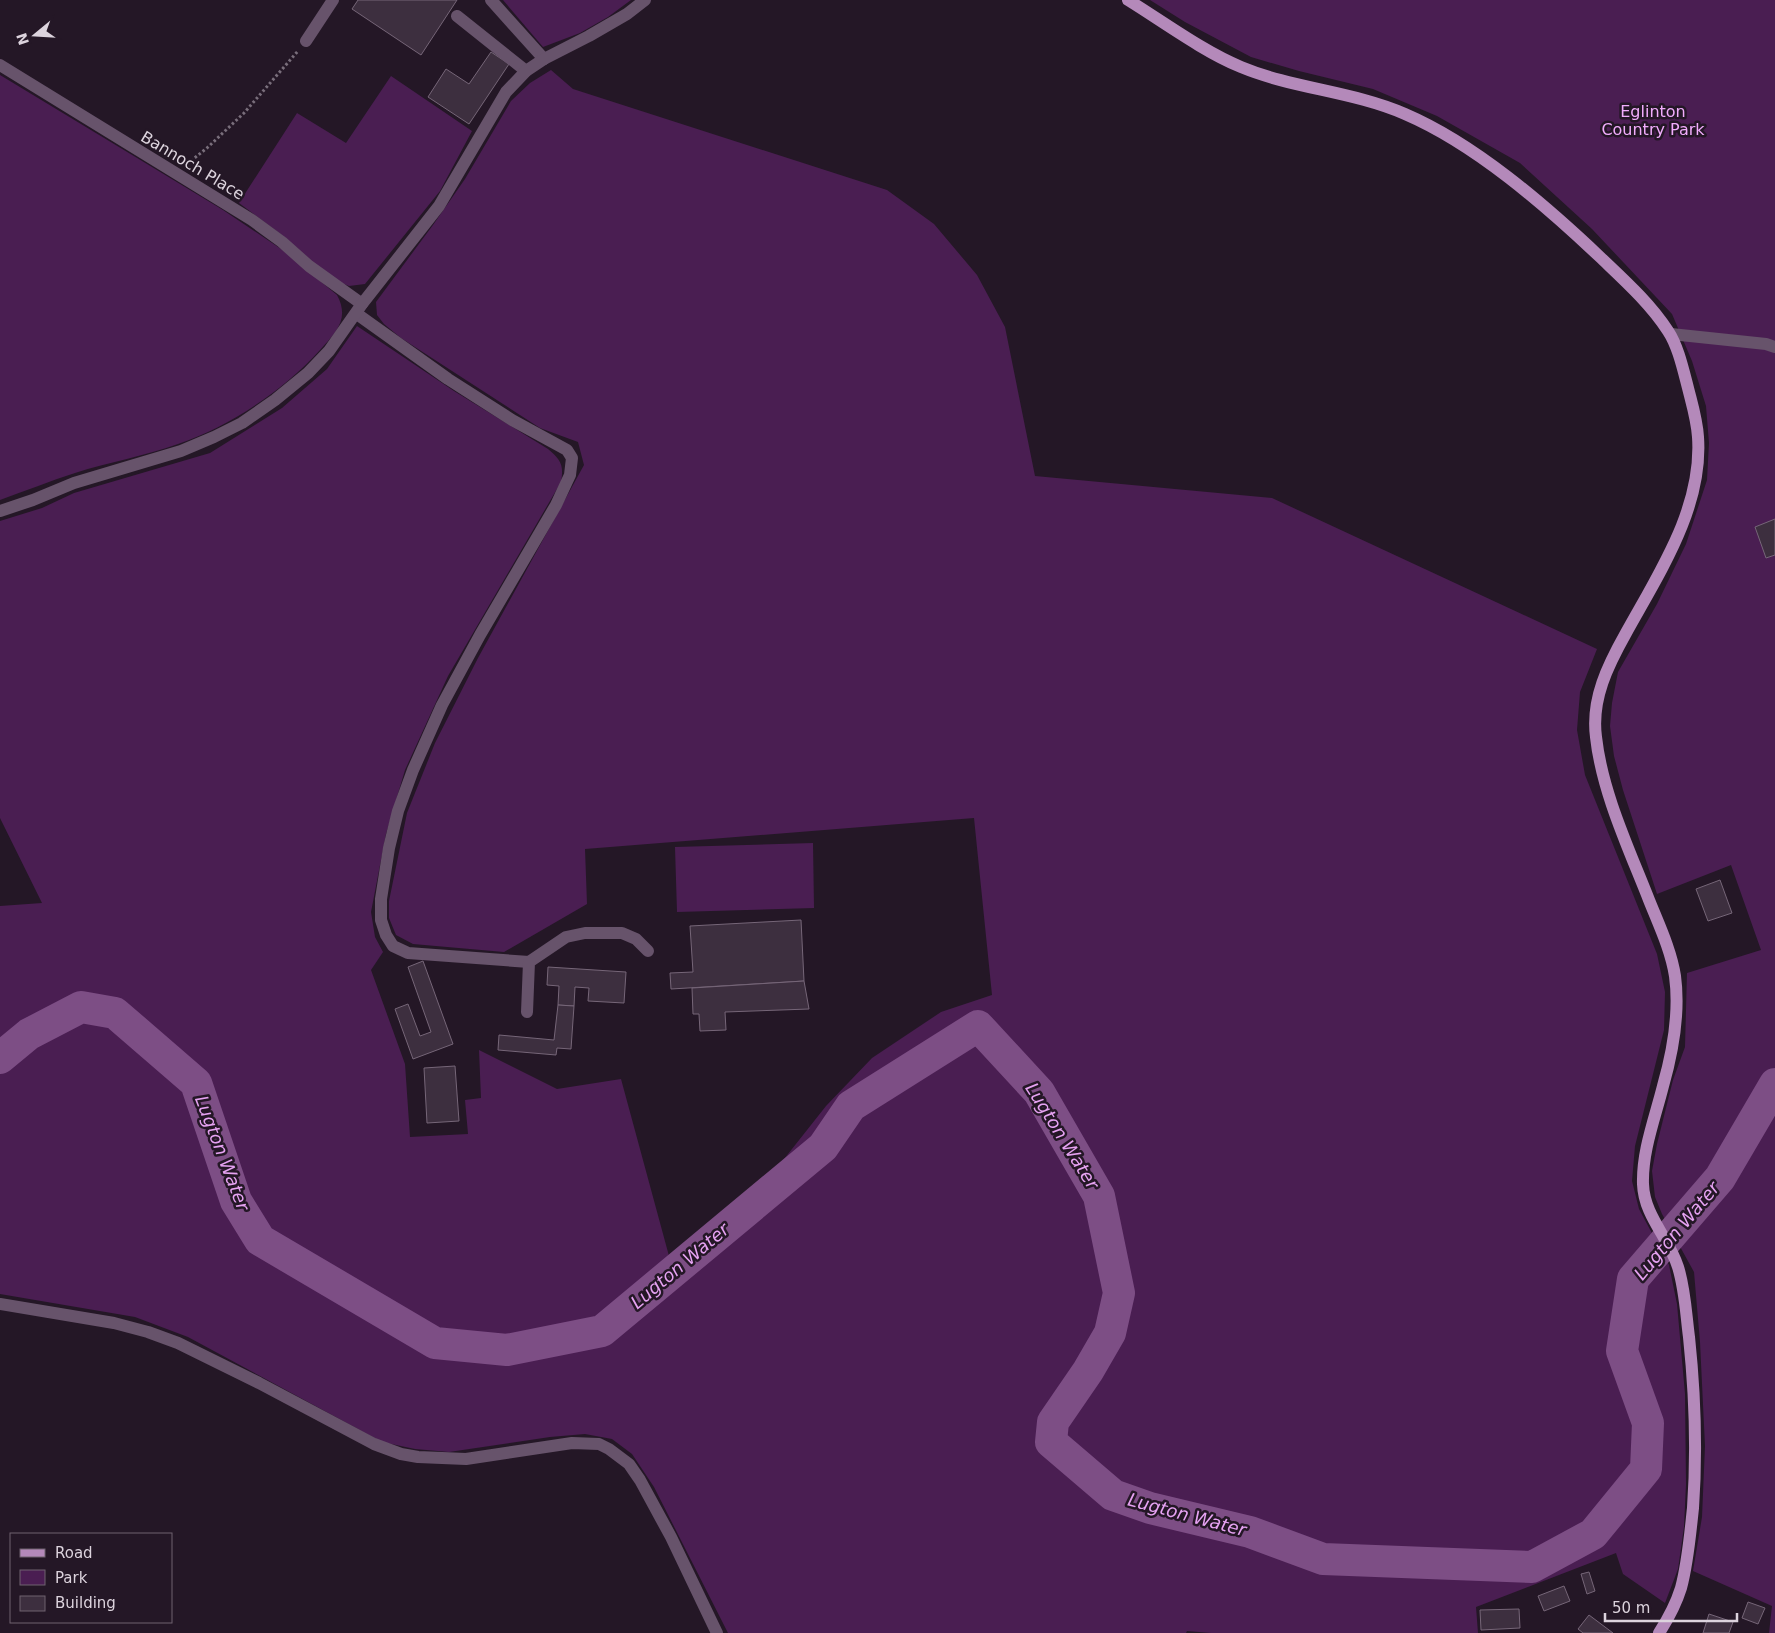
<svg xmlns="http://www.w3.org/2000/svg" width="1775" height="1633" viewBox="0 0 1775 1633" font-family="'DejaVu Sans',sans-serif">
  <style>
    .green { fill: #4a1e52 }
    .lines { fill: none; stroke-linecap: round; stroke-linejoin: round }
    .river { stroke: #7d4e85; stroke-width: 32 }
    .building { fill: #3d2f3f; stroke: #766678 }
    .path { stroke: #796e7b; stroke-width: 3; stroke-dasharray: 2.5 2.5; stroke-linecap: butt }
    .minor { stroke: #67536b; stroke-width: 12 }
    .major { stroke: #b489ba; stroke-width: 12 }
    .labels { text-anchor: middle; stroke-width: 5; stroke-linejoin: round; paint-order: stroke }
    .park-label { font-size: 16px; fill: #f1acfc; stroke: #241726 }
    .street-label { font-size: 16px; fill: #dcd3dd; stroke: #241726 }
    .water-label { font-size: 18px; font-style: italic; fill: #e6a2f2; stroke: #241726 }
  </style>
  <rect width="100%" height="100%" fill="#241726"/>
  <g class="green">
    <polygon points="503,0 631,0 608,17 580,33 543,47"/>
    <polygon points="1150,0 1775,0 1775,1633 1769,1633 1772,1606 1693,1571 1702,1517 1705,1446 1700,1342 1694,1272 1662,1214 1655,1197 1652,1171 1657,1144 1673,1080 1685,1047 1687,973 1761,950 1731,865 1657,894 1623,790 1614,756 1610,726 1612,703 1618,672 1657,604 1686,544 1707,480 1709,443 1706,406 1692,361 1672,314 1592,229 1520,163 1437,116 1373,89 1299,71 1251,57 1185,22"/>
    <path d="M551 70 573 89 887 190 934 224 977 275 1005 327 1035 476 1272 498 1597 649 1580 692 1577 730 1585 775 1657 954 1665 992 1664 1030 1635 1146 1632 1181 1639 1209 1669 1265 1677 1304 1685 1394 1686 1484 1684 1527 1678 1569 1665 1603 1623 1574 1616 1553 1476 1607 1478 1633H1211L1187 1631 1186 1633H728L654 1487 632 1454 612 1439 585 1434 550 1437 449 1452 415 1449 382 1442 188 1337 135 1317 0 1294V906L42 903 0 818V521L42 508 74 493 210 453 282 408 327 369 357 326 454 391 548 449C561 460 564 465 561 482L448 676 405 770 386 834 371 912 375 937 383 952 371 970 405 1064 410 1137 468 1134 465 1100 481 1098 479 1050 557 1089 621 1079 669 1256 773 1173 826 1106 872 1058 941 1012 992 995 974 818 585 849 587 904 504 952 413 944 396 935 389 918V901L407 813 435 743 478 658 584 465 578 442 540 428 401 338 384 324 377 315 376 302 433 225 465 179 511 101 530 83Z"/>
    <path d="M0 75 223 210 284 251 337 295C350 319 336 332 320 350 284 390 229 427 178 444 145 456 109 462 75 473 50 481 25 491 0 500Z"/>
    <polygon points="391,76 472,131 440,191 365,284 349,286 332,279 282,235 239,203 297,113 346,143"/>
    <polygon points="813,843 814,908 677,912 675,847"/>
  </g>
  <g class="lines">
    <polyline class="river" points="0,1058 29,1034 81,1007 115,1013 196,1083 236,1201 260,1240 435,1343 507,1350 602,1331 823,1147 851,1106 978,1026 1039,1092 1099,1196 1119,1293 1110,1333 1088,1371 1053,1422 1051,1442 1113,1495 1150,1508 1250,1532 1323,1559 1532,1567 1593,1534 1646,1469 1648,1423 1622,1351 1633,1279 1720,1178 1775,1084"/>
  </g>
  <g class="building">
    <polygon points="358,0 457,0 421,55 352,9"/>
    <polygon points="491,52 509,64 469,124 428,97 446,69 469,84"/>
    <polygon points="1775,519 1775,555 1766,558 1755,527"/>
    <polygon points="1720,880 1732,913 1708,921 1696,889"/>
    <polygon points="801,920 804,981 671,989 670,973 693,972 690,926"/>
    <polygon points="423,961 453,1044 413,1059 395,1009 408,1004 420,1036 431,1032 408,967"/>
    <polygon points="548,967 626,972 624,1003 588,1001 589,988 575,987 574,1006 558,1005 559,986 547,985"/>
    <polygon points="804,981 809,1009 725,1012 726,1030 700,1031 699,1014 693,1014 692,988"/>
    <polygon points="558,1005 574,1006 571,1049 557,1048 556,1055 498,1050 499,1035 554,1040"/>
    <polygon points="455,1066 459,1121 427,1123 424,1068"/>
    <polygon points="1589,1572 1595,1591 1587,1594 1581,1574"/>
    <polygon points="1564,1586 1570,1601 1544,1611 1538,1596"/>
    <polygon points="1748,1602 1765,1608 1758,1624 1742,1618"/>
    <polygon points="1519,1609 1520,1628 1481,1630 1480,1610"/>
    <polygon points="1709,1614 1733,1622 1729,1633 1703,1633"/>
    <polygon points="1589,1615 1613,1633 1583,1633 1578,1629"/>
  </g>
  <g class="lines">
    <polyline class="path" points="187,164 207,148 244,113 298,51"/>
    <g class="minor">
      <polyline points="491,0 544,59"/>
      <polyline points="457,16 526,71"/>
      <polyline points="306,41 333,0"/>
      <polyline points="0,65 252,220 282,242 309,266 362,304"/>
      <polyline points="357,314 448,379 512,420 567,450 572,458 570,475 556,505 480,635 442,705 413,770 398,811 389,848 381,899 381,920 386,935 393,946 408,953 529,962"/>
      <polyline points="1671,334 1766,344 1775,347"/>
      <polyline points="0,511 33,500 74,483 181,451 214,437 242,423 275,400 308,373 329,351 362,304 439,206 506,92 526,71 544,59 589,36 627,14 645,0"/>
      <polyline points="527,1012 529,962 566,937 585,933 622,933 636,939 648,951"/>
      <polyline points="0,1304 114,1323 148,1332 178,1343 259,1383 374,1444 401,1454 418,1457 466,1459 572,1443 599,1444 609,1449 629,1464 640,1480 671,1537 717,1633"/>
    </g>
    <path class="major" d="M1128 0C1162 21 1204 52 1241 67 1294 89 1352 91 1405 114 1475 144 1545 205 1600 257 1623 279 1650 303 1668 331 1678 346 1683 369 1688 388 1692 404 1697 420 1698 437 1703 508 1659 573 1626 633 1608 665 1591 699 1596 737 1602 792 1629 849 1649 900 1659 925 1671 950 1675 976 1680 1013 1673 1051 1663 1086 1655 1118 1642 1151 1643 1184 1644 1216 1669 1238 1678 1267 1685 1289 1686 1314 1689 1337 1695 1394 1697 1451 1693 1508 1690 1535 1688 1562 1681 1588 1676 1604 1668 1619 1659 1633"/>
  </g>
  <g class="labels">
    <g class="park-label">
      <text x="1653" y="117">Eglinton<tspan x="1653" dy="18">Country Park</tspan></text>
    </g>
    <g class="street-label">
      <text transform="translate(193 165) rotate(31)" y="6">Bannoch Place</text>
    </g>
    <g class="water-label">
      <text transform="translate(1062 1136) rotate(58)" y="6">Lugton Water</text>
      <text transform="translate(222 1153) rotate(69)" y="6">Lugton Water</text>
      <text transform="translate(1677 1231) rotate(-50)" y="6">Lugton Water</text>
      <text transform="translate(680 1266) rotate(-40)" y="6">Lugton Water</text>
      <text transform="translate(1187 1515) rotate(15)" y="6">Lugton Water</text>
    </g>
  </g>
  <rect x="10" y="1533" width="162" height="90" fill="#241726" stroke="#6e626f"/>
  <rect x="20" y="1549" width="25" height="8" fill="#b489ba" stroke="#6e626f"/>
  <text x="55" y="1558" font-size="15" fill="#dcd3dd">Road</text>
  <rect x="20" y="1570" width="25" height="15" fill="#4a1e52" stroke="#6e626f"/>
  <text x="55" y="1583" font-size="15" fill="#dcd3dd">Park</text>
  <rect x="20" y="1596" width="25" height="15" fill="#3d2f3f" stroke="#6e626f"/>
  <text x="55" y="1608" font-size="15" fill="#dcd3dd">Building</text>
  <g transform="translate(35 35) rotate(252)" stroke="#241726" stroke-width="4" paint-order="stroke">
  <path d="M0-4L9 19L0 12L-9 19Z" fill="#dcd3dd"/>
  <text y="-8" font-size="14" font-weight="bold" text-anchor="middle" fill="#dcd3dd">N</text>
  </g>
  <path d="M1605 1613v8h132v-8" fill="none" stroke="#dcd3dd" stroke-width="2.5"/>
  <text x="1612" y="1613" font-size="15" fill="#dcd3dd" stroke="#241726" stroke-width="4" paint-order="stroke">50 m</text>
</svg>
